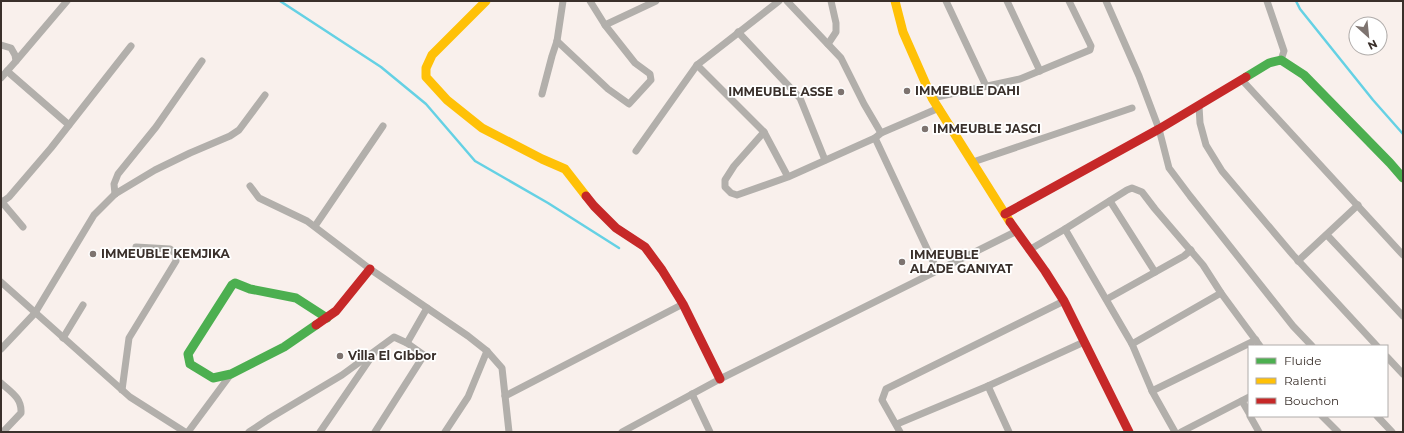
<svg xmlns="http://www.w3.org/2000/svg" width="1404" height="433" viewBox="0 0 1404 433" font-family="Montserrat,sans-serif">
  <style>
    .lines { fill: none; stroke-linecap: round; stroke-linejoin: round }
    .stream { stroke: #65d1e4; stroke-width: 2.5 }
    .street { stroke: #b2afab; stroke-width: 7 }
    .fast { stroke: #4caf50; stroke-width: 9 }
    .slow { stroke: #ffc107; stroke-width: 9 }
    .jam { stroke: #c62828; stroke-width: 9 }
    .poi-dot { fill: #7d736f; stroke: #fff; stroke-width: 1.5 }
    .labels { text-anchor: middle; stroke-width: 3.5; stroke-linejoin: round; paint-order: stroke }
    .poi-label { font-size: 12px; font-weight: bold; fill: #3a302b; stroke: #fff; text-anchor: start }
  </style>
  <rect width="100%" height="100%" fill="#f9f0ec"/>
  <g class="lines">
    <g class="stream">
      <polyline points="280,1 381,67 426,104 475,161 548,203 619,248"/>
      <polyline points="1296,1 1300,9 1373,100 1403,134"/>
    </g>
    <g class="street">
      <polyline points="787,1 841,58 864,104 881,133"/>
      <polyline points="946,1 986,86"/>
      <polyline points="1007,1 1040,71"/>
      <polyline points="1106,1 1139,76 1159,129 1169,168 1190,196 1293,326 1312,346"/>
      <polyline points="1267,1 1284,51 1281,60"/>
      <polyline points="605,25 656,1"/>
      <polyline points="738,32 800,98 825,160"/>
      <polyline points="557,41 608,89 629,104 651,80 650,74 635,63 605,25 590,1"/>
      <polyline points="828,44 836,32 836,23 831,1"/>
      <polyline points="1,45 11,48 15,55 16,61 1,78"/>
      <polyline points="16,61 67,1"/>
      <polyline points="697,65 764,132"/>
      <polyline points="7,71 69,125"/>
      <polyline points="1242,80 1403,255"/>
      <polyline points="542,94 552,56 557,41 563,1"/>
      <polyline points="932,98 1020,79 1090,50 1091,46 1069,1"/>
      <polyline points="1199,106 1200,123 1206,145 1222,171 1293,255 1377,346"/>
      <polyline points="875,138 937,270"/>
      <polyline points="636,151 697,65 779,1"/>
      <polyline points="973,162 1132,108"/>
      <polyline points="788,177 764,132 734,166 725,180 725,187 731,193 737,195 788,177 875,138 881,133 939,108"/>
      <polyline points="250,186 259,198 307,221 370,269 468,336 487,351 502,368 509,432"/>
      <polyline points="115,194 114,184 118,174 156,127 202,61"/>
      <polyline points="1,201 23,227"/>
      <polyline points="1110,201 1155,272"/>
      <polyline points="2,202 9,197 51,148 131,46"/>
      <polyline points="315,226 383,126"/>
      <polyline points="1065,229 1132,344 1152,391 1175,432"/>
      <polyline points="1327,235 1403,316"/>
      <polyline points="1029,250 1065,229 1127,190 1132,188 1142,192 1155,209 1203,265 1221,293 1260,346"/>
      <polyline points="1298,261 1358,205"/>
      <polyline points="1,282 130,397 185,432"/>
      <polyline points="1107,299 1184,256 1191,250"/>
      <polyline points="63,338 83,305"/>
      <polyline points="407,343 427,308"/>
      <polyline points="1132,344 1221,293"/>
      <polyline points="1,349 35,313 94,215 115,194 155,170 190,153 230,136 239,130 265,95"/>
      <polyline points="1387,357 1403,374"/>
      <path d="M1 383C11 392 22 398 21 413L3 432"/>
      <polyline points="988,386 1009,432"/>
      <polyline points="122,390 129,338 176,261 176,254 170,249 136,247"/>
      <polyline points="1152,391 1256,340"/>
      <polyline points="692,394 710,432"/>
      <polyline points="505,396 683,304"/>
      <polyline points="1242,401 1249,413"/>
      <polyline points="1250,416 1259,432"/>
      <polyline points="1322,416 1338,432"/>
      <polyline points="1377,416 1392,432"/>
      <polyline points="897,424 988,386 1084,342"/>
      <polyline points="188,432 231,374"/>
      <polyline points="249,432 270,418 342,375 394,337 407,343 424,355 375,432"/>
      <polyline points="320,432 374,353"/>
      <polyline points="445,432 468,397 487,351"/>
      <polyline points="622,432 720,379 1017,231"/>
      <polyline points="900,432 882,400 886,389 1064,301"/>
      <polyline points="1181,432 1249,397"/>
    </g>
    <g class="fast">
      <polyline points="1246,77 1269,63 1281,60 1304,75 1390,163 1403,178"/>
      <polyline points="316,325 284,347 231,374 213,378 190,364 188,354 232,285 235,283 250,289 296,298 327,318"/>
    </g>
    <g class="slow">
      <polyline points="486,1 432,55 426,68 426,77 447,100 482,128 542,159 565,169 586,196"/>
      <polyline points="895,1 903,32 932,98 1010,222"/>
    </g>
    <g class="jam">
      <polyline points="586,196 594,206 616,228 645,247 662,270 683,304 720,379"/>
      <polyline points="1005,214 1159,129 1246,77"/>
      <polyline points="1010,222 1045,271 1064,301 1129,432"/>
      <polyline points="316,325 336,311 370,269"/>
    </g>
  </g>
  <g class="poi-dot">
    <circle cx="907" cy="91" r="4"/>
    <circle cx="841" cy="92" r="4"/>
    <circle cx="925" cy="129" r="4"/>
    <circle cx="93" cy="254" r="4"/>
    <circle cx="902" cy="262" r="4"/>
    <circle cx="340" cy="356" r="4"/>
  </g>
  <g class="labels">
    <g class="poi-label">
      <text x="915" y="95">IMMEUBLE DAHI</text>
      <text x="833" y="96" text-anchor="end">IMMEUBLE ASSE</text>
      <text x="933" y="133">IMMEUBLE JASCI</text>
      <text x="101" y="258">IMMEUBLE KEMJIKA</text>
      <text x="910" y="259">IMMEUBLE<tspan x="910" dy="14">ALADE GANIYAT</tspan></text>
      <text x="348" y="360">Villa El GIbbor</text>
    </g>
  </g>
  <rect width="1404" height="433" fill="none" stroke="#3a302b" stroke-width="4"/>
  <rect x="1248" y="345" width="140" height="72" fill="#ffffff" stroke="#b0acaa"/>
  <rect x="1256" y="358" width="20" height="6" fill="#4caf50" stroke="#b0acaa"/>
  <text x="1284" y="365" font-size="12" fill="#3a302b">Fluide</text>
  <rect x="1256" y="378" width="20" height="6" fill="#ffc107" stroke="#b0acaa"/>
  <text x="1284" y="385" font-size="12" fill="#3a302b">Ralenti</text>
  <rect x="1256" y="398" width="20" height="6" fill="#c62828" stroke="#b0acaa"/>
  <text x="1284" y="405" font-size="12" fill="#3a302b">Bouchon</text>
  <g transform="translate(1368 36) rotate(153)"><circle r="19" fill="#ffffff" stroke="#b0acaa"/>
  <path d="M0-3L7 15L0 10L-7 15Z" fill="#7d736f"/>
  <text y="-6" font-size="11" font-weight="bold" text-anchor="middle" fill="#3a302b">N</text>
  </g>
</svg>
